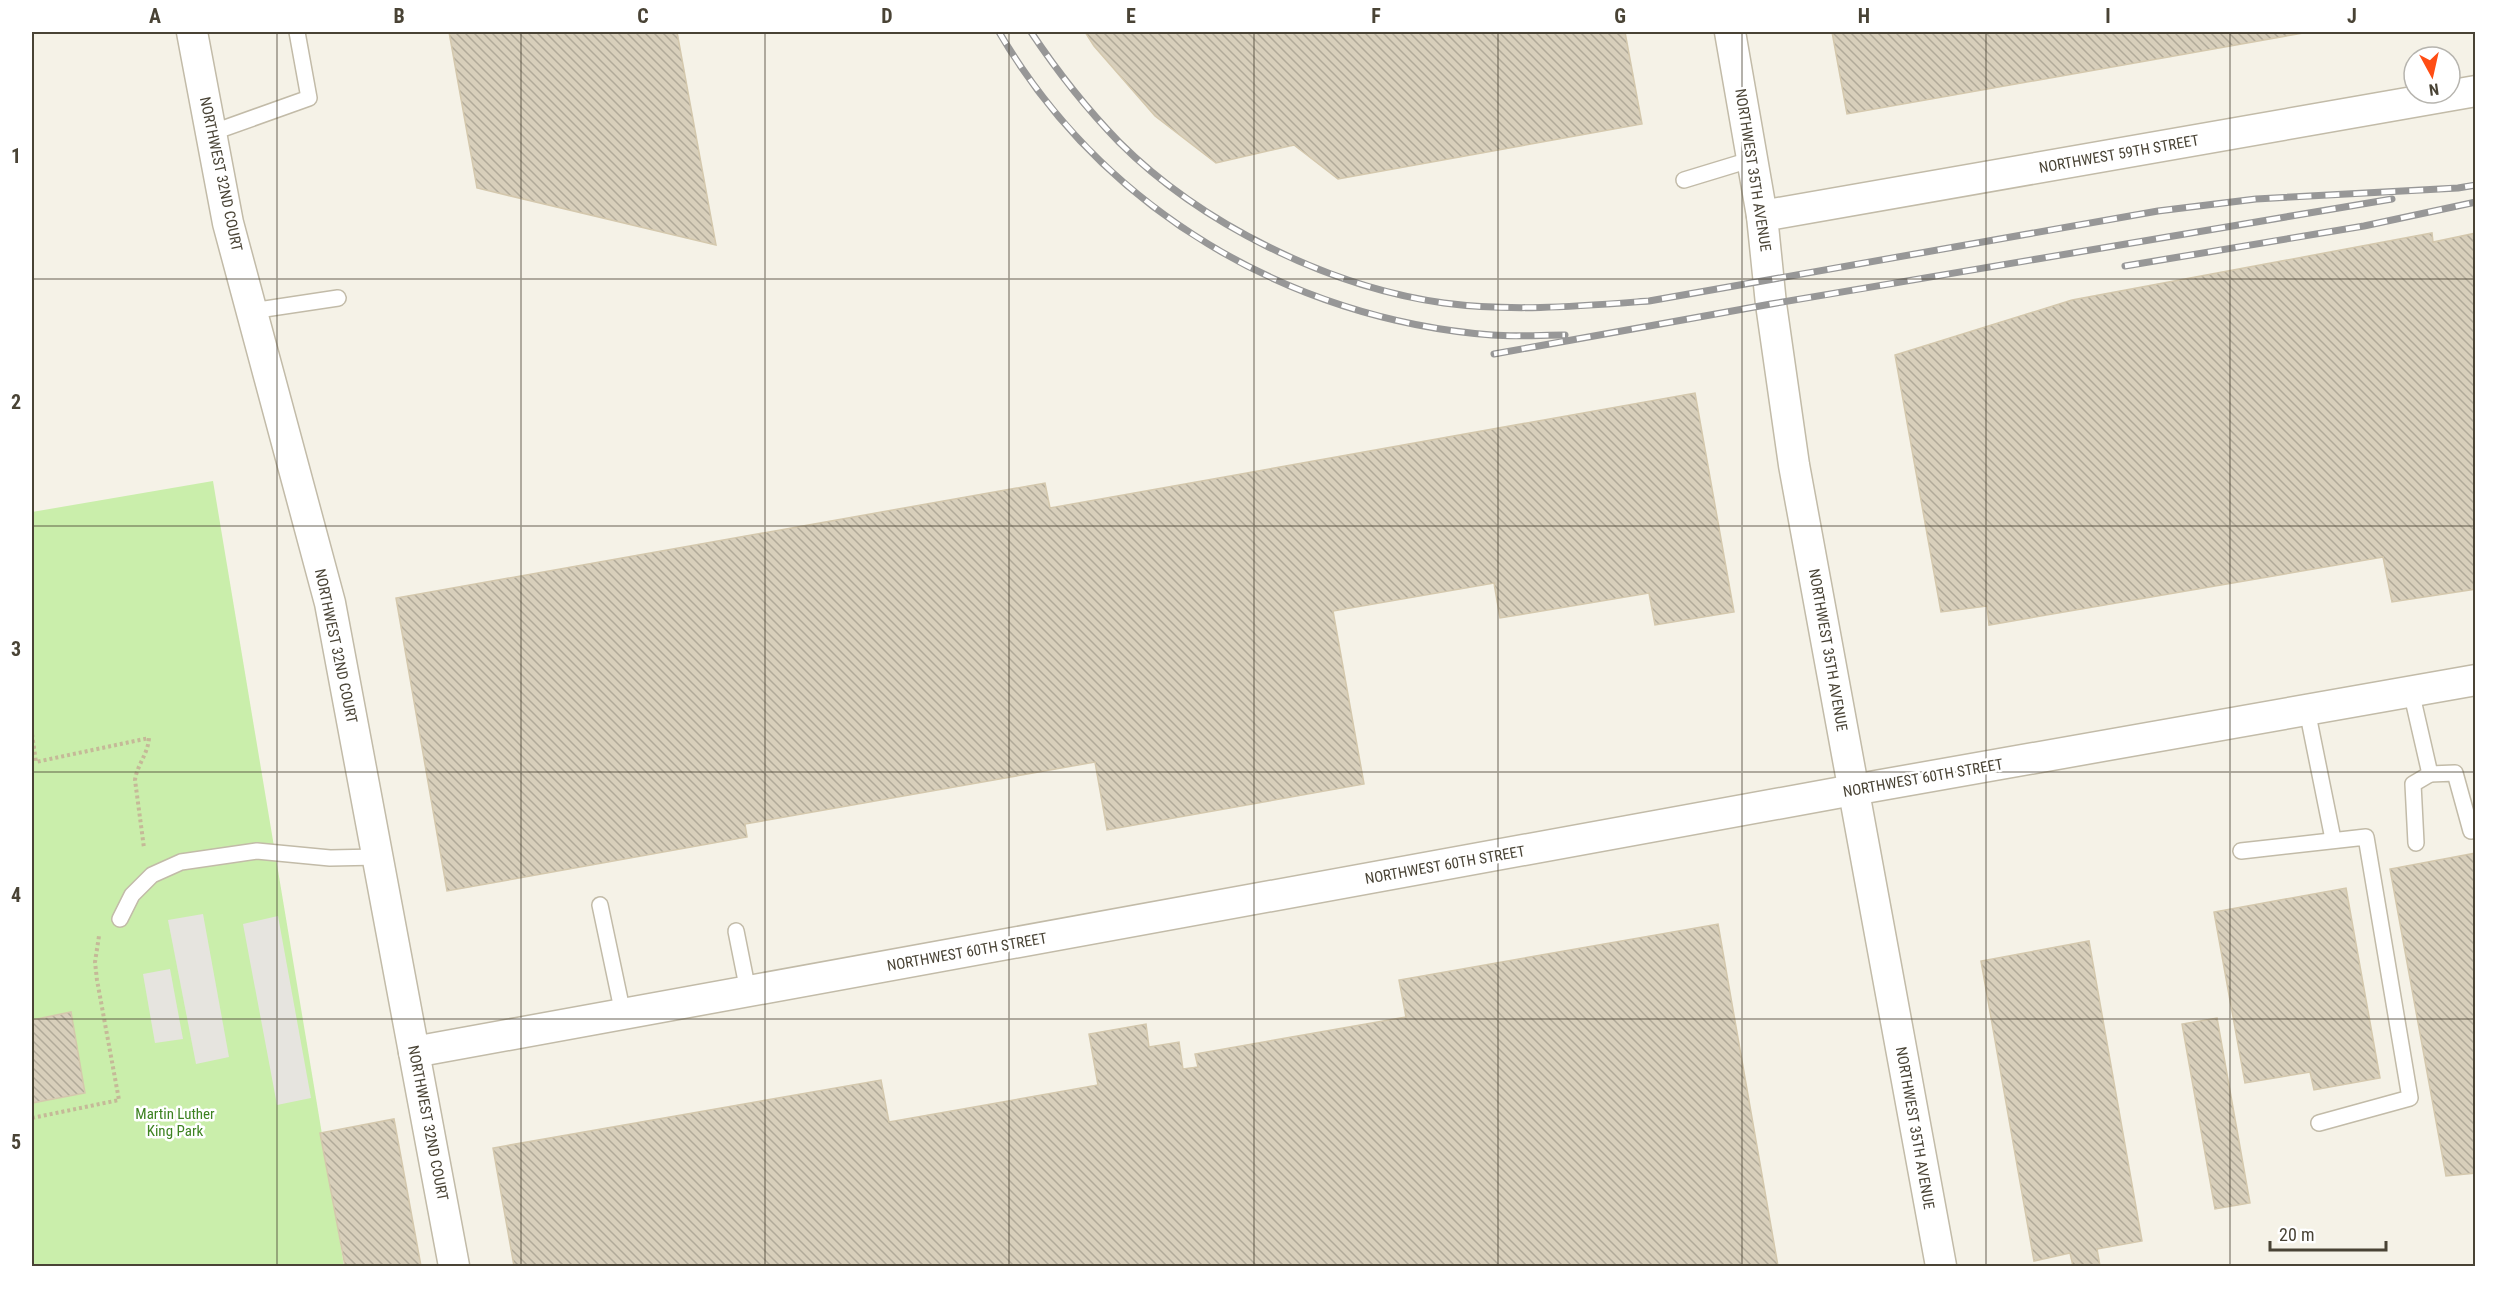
<svg xmlns="http://www.w3.org/2000/svg" width="2507" height="1298" viewBox="0 0 2507 1298" font-family="'Roboto Condensed',sans-serif">
  <style>
    .green { fill: #caeeab }
    .parking { fill: #e6e4df }
    .building { fill: url(#building-back-hatch); stroke: #d4c8ad; stroke-width: 1.5 }
    .lines { fill: none; stroke-linecap: round; stroke-linejoin: round }
    .service-casing { stroke: #c2bba8; stroke-width: 18 }
    .minor-casing { stroke: #c2bba8; stroke-width: 33 }
    .path { stroke: #c5b998; stroke-width: 4; stroke-dasharray: 3 3; stroke-linecap: butt }
    .service { stroke: #fff; stroke-width: 15 }
    .minor { stroke: #fff; stroke-width: 30 }
    .rail-casing { stroke: #979797; stroke-width: 7 }
    .rail { stroke: #fff; stroke-width: 4.5; stroke-dasharray: 14; stroke-linecap: butt }
    .grid { fill: none; stroke: #494335; stroke-width: 1.5; stroke-opacity: 0.55 }
    .labels { text-anchor: middle; stroke-width: 5; stroke-linejoin: round; paint-order: stroke }
    .street-label { font-size: 15px; fill: #494335; stroke: #fff }
    .park-label { font-size: 15px; fill: #3d8221; stroke: #fff }
    .neatline { fill: none; stroke: #494335; stroke-width: 2 }
    .grid-label { font-size: 20px; text-anchor: middle; font-weight: bold; fill: #494335 }
  </style>
  <defs>
    <pattern id="building-back-hatch" width="6" height="6" patternUnits="userSpaceOnUse" patternTransform="scale(1.5)"><rect width="6" height="6" fill="#d8cfbb"/><path d="M-1 5l2 2M0 0l6 6M5-1l2 2" fill="none" stroke="#b1aa99"/></pattern>
  </defs>
  <rect width="100%" height="100%" fill="#f5f2e7"/>
  <polygon class="green" points="213,481 344,1266 32,1266 32,512"/>
  <g class="parking">
    <polygon points="203,914 229,1057 196,1064 168,920"/>
    <polygon points="278,916 311,1098 277,1105 243,924"/>
    <polygon points="170,969 183,1039 155,1043 143,974"/>
  </g>
  <g class="building">
    <polygon points="449,32 677,32 716,245 477,188"/>
    <polygon points="1085,32 1625,32 1642,124 1338,179 1294,145 1216,163 1155,116 1094,46"/>
    <polygon points="1832,32 2309,32 1847,114"/>
    <polygon points="2432,233 2433,242 2476,233 2476,589 2392,602 2383,557 1989,625 1987,606 1941,612 1895,355 2072,300"/>
    <polygon points="1695,393 1734,612 1655,625 1649,593 1500,618 1494,583 1333,611 1364,784 1107,830 1095,762 745,824 747,837 447,891 396,598 1045,483 1050,508"/>
    <polygon points="2476,853 2476,1173 2446,1176 2390,869"/>
    <polygon points="2346,888 2380,1078 2314,1090 2310,1072 2245,1083 2214,912"/>
    <polygon points="1718,924 1778,1266 514,1266 493,1148 881,1080 889,1122 1098,1085 1089,1034 1146,1024 1149,1047 1179,1042 1183,1069 1198,1067 1195,1054 1406,1017 1399,980"/>
    <polygon points="2089,941 2142,1241 2097,1249 2100,1266 2073,1266 2070,1253 2034,1261 1981,961"/>
    <polygon points="71,1012 85,1093 32,1103 32,1020"/>
    <polygon points="2217,1018 2250,1203 2215,1209 2182,1024"/>
    <polygon points="394,1119 421,1266 345,1266 320,1133"/>
  </g>
  <g class="lines">
    <g class="service-casing">
      <g id="service">
        <polyline points="211,133 309,98 297,32"/>
        <polyline points="1684,180 1753,159"/>
        <polyline points="252,311 338,298"/>
        <polyline points="2411,691 2430,774 2413,784 2416,843"/>
        <polyline points="2307,710 2333,839"/>
        <polyline points="2430,774 2455,773 2471,831"/>
        <polyline points="2241,851 2366,837 2410,1098 2319,1123"/>
        <polyline points="600,905 623,1014"/>
        <polyline points="120,919 132,895 152,875 181,862 257,851 330,858 378,857"/>
        <polyline points="736,931 748,991"/>
      </g>
    </g>
    <g class="minor-casing">
      <g id="minor">
        <polyline points="192,32 228,223 330,603 454,1266"/>
        <polyline points="1730,32 1762,216 1771,304 1794,465 1941,1266"/>
        <polyline points="1762,216 2476,91"/>
        <polyline points="414,1052 1853,790 2476,680"/>
      </g>
    </g>
    <g class="path">
      <path d="M32 734 36 762 149 738C148 754 137 765 135 780L144 848"/>
      <polyline points="32,1118 119,1100 97,980 95,962 99,936"/>
    </g>
    <use href="#service" class="service"/>
    <use href="#minor" class="minor"/>
    <g class="rail-casing">
      <g id="rail">
        <path d="M999 32C1103 209 1288 319 1492 335 1516 337 1541 335 1565 335"/>
        <path d="M1031 32C1057 71 1086 108 1119 142 1201 224 1329 287 1444 303 1512 312 1581 306 1649 301L2158 211 2256 199 2458 188 2476 185"/>
        <polyline points="2125,266 2364,226 2476,202"/>
        <polyline points="1494,354 1771,304 2392,199"/>
      </g>
    </g>
    <use href="#rail" class="rail"/>
  </g>
  <path class="grid" d="M277 32V1266M521 32V1266M765 32V1266M1009 32V1266M1254 32V1266M1498 32V1266M1742 32V1266M1986 32V1266M2230 32V1266M32 279H2476M32 526H2476M32 772H2476M32 1019H2476"/>
  <g class="labels">
    <g class="street-label">
      <text transform="translate(2119 154) rotate(-10)" y="5">NORTHWEST 59TH STREET</text>
      <text transform="translate(1753 170) rotate(81)" y="5">NORTHWEST 35TH AVENUE</text>
      <text transform="translate(221 174) rotate(78)" y="5">NORTHWEST 32ND COURT</text>
      <text transform="translate(336 646) rotate(78)" y="5">NORTHWEST 32ND COURT</text>
      <text transform="translate(1828 650) rotate(80)" y="5">NORTHWEST 35TH AVENUE</text>
      <text transform="translate(1923 778) rotate(-10)" y="5">NORTHWEST 60TH STREET</text>
      <text transform="translate(1445 865) rotate(-10)" y="5">NORTHWEST 60TH STREET</text>
      <text transform="translate(967 952) rotate(-10)" y="5">NORTHWEST 60TH STREET</text>
      <text transform="translate(428 1123) rotate(79)" y="5">NORTHWEST 32ND COURT</text>
      <text transform="translate(1915 1128) rotate(80)" y="5">NORTHWEST 35TH AVENUE</text>
    </g>
    <g class="park-label">
      <text x="175" y="1119">Martin Luther<tspan x="175" dy="17">King Park</tspan></text>
    </g>
  </g>
  <rect width="2507" height="1298" fill="none" stroke="#ffffff" stroke-width="66"/>
  <g transform="translate(2432 75) rotate(172)"><circle r="28" fill="#ffffff" stroke="#b6b4ae" stroke-width="1.5"/>
  <path d="M0-4.5L10 22L0 15L-10 22Z" fill="#ff4d14"/>
  <text y="-9" font-size="16" font-weight="bold" text-anchor="middle" fill="#494335">N</text>
  </g>
  <path d="M2270 1241v9h116v-9" fill="none" stroke="#494335" stroke-width="3"/>
  <text x="2279" y="1241" font-size="18" fill="#494335" stroke="#ffffff" stroke-width="4.5" paint-order="stroke">20 m</text>
  <rect x="33" y="33" width="2441" height="1232" class="neatline"/>
  <g class="grid-label">
    <text x="155" y="23">A</text>
    <text x="399" y="23">B</text>
    <text x="643" y="23">C</text>
    <text x="887" y="23">D</text>
    <text x="1131" y="23">E</text>
    <text x="1376" y="23">F</text>
    <text x="1620" y="23">G</text>
    <text x="1864" y="23">H</text>
    <text x="2108" y="23">I</text>
    <text x="2352" y="23">J</text>
    <text x="16" y="163">1</text>
    <text x="16" y="409">2</text>
    <text x="16" y="656">3</text>
    <text x="16" y="902">4</text>
    <text x="16" y="1149">5</text>
  </g>
</svg>
